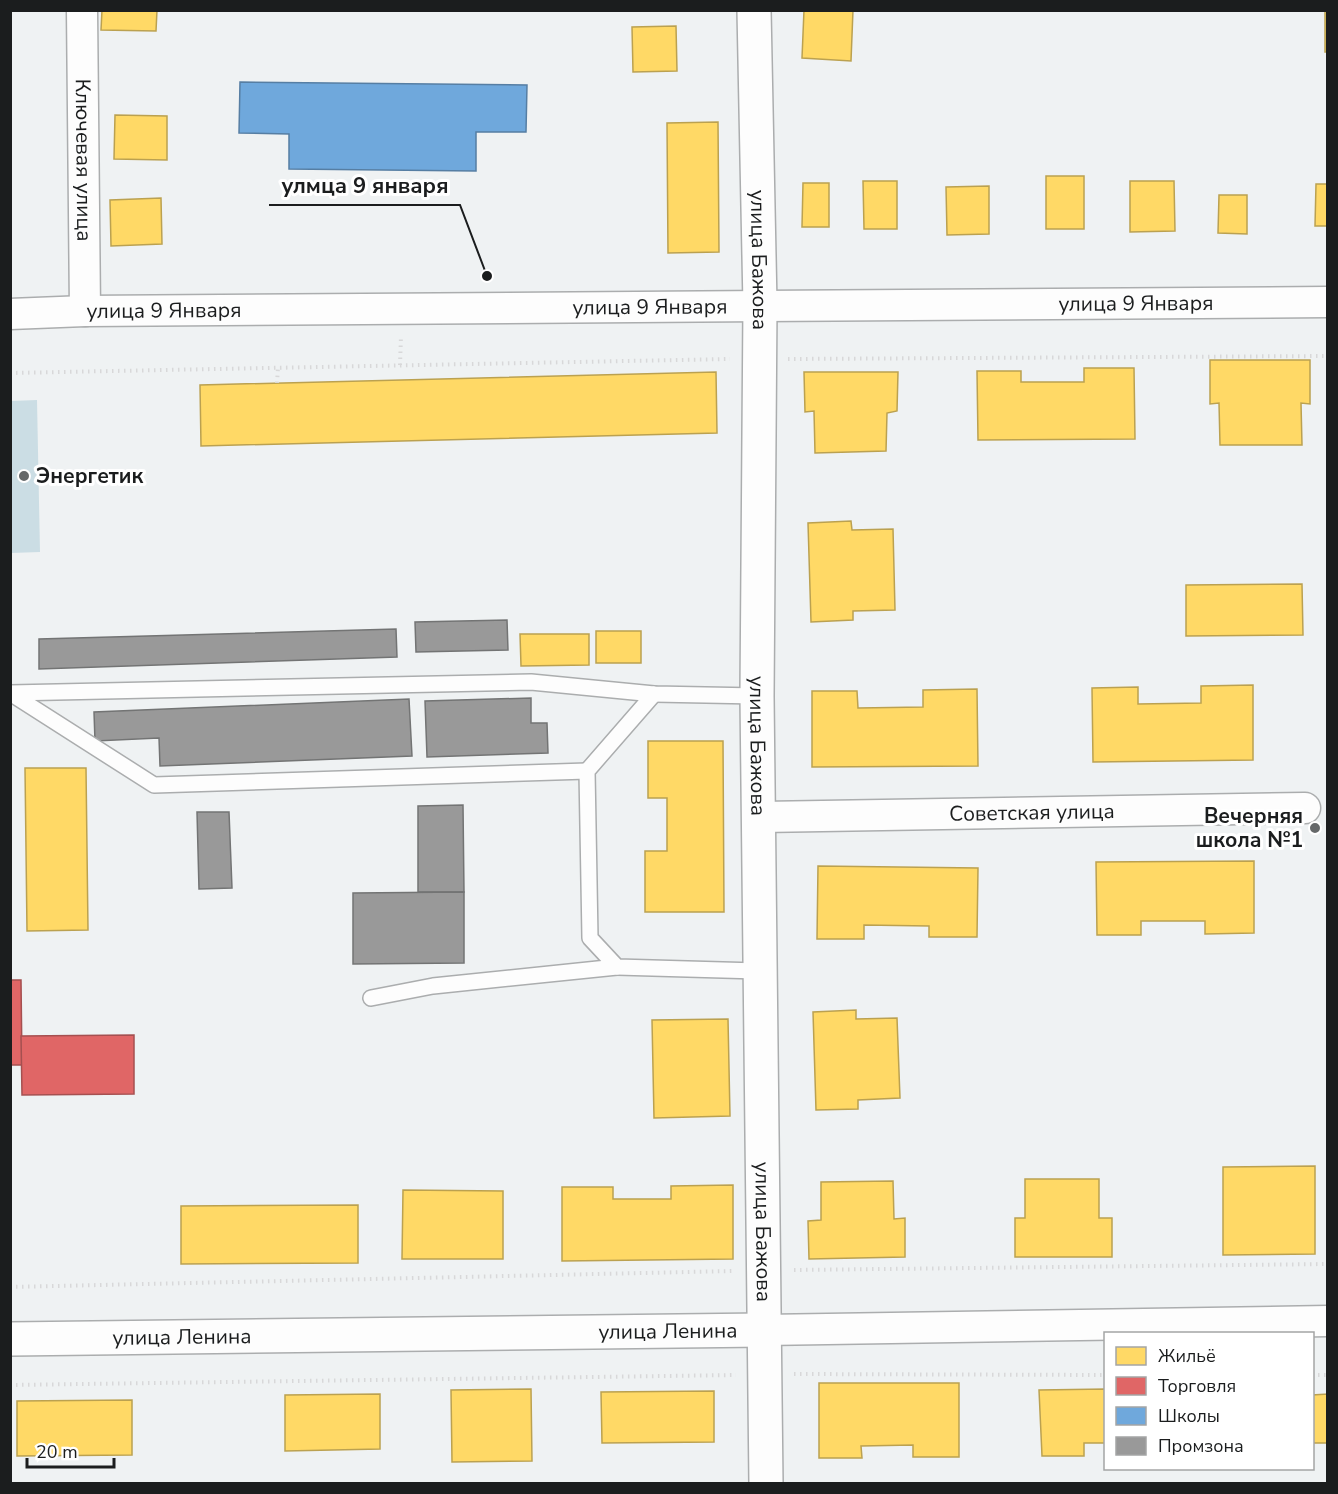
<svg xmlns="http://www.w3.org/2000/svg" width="1338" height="1494" viewBox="0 0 1338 1494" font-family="'Nunito Sans',sans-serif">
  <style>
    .green { fill: #cbdde4 }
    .homes { fill: #ffd966; stroke: #bba150; stroke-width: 1.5 }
    .shops { fill: #e06666; stroke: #a55050; stroke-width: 1.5 }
    .schools { fill: #6fa8dc; stroke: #567ea3; stroke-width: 1.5 }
    .industry { fill: #999; stroke: #737474; stroke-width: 1.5 }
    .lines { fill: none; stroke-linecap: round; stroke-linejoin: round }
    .service-casing { stroke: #abadae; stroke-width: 18 }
    .minor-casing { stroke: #abadae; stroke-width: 33 }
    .tertiary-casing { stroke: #abadae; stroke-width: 36 }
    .path { stroke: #d8d8d9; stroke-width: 4; stroke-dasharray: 1.5 4.5; stroke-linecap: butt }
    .service { stroke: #fdfdfd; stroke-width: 15 }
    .minor { stroke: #fdfdfd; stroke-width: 30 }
    .tertiary { stroke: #fdfdfd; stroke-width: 33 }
    .poi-dot { fill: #656869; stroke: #fff; stroke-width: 2 }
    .labels { text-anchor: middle; stroke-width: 6; stroke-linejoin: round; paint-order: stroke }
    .street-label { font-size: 21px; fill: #1b1d1e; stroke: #fff }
    .poi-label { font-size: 21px; font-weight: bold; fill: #1b1d1e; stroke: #fff; text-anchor: start }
    .leader { fill: none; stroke: #1b1d1e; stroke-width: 2 }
    .callout-dot { fill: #1b1d1e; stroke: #fff; stroke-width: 2 }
    .callout-label { font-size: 22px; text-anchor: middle; font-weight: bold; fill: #1b1d1e; stroke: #fff; stroke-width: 6; stroke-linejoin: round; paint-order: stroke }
  </style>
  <rect width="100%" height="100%" fill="#eff2f3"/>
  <polygon class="green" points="37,400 40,552 11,553 11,401"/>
  <g class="homes">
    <polygon points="102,10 157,10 156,31 101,30"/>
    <polygon points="804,10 853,10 851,61 802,58"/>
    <rect x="1325" y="10" width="3" height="42"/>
    <polygon points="676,26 677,71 633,72 632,27"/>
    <polygon points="115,115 167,116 167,160 114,159"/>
    <polygon points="718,122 719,252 668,253 667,123"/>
    <rect x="1046" y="176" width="38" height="53"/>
    <polygon points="863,181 897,181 897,229 864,229"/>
    <polygon points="1130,181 1174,181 1175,231 1130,232"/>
    <polygon points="803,183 829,183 829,227 802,227"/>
    <polygon points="1316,184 1328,184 1328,226 1315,226"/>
    <polygon points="989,186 989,234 947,235 946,187"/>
    <polygon points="1219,195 1247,195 1247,234 1218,233"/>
    <polygon points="161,198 162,244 111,246 110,200"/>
    <polygon points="1210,360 1310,360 1310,404 1301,403 1302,445 1220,445 1219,403 1210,404"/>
    <polygon points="1084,368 1134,368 1135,439 978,440 977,371 1021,371 1021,382 1084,382"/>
    <polygon points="716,372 717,433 201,446 200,385"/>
    <polygon points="804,372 898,372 897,411 887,413 886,451 815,453 814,411 805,412"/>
    <polygon points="851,521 852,530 893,529 895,610 853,611 853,620 811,622 808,523"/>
    <polygon points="1302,584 1303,635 1186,636 1186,585"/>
    <rect x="596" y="631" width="45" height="32"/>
    <polygon points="520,634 589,634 589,665 521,666"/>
    <polygon points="1253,685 1253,760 1093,762 1092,688 1138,687 1138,704 1201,703 1201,686"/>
    <polygon points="977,689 978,766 812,767 812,691 857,691 858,708 923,707 923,690"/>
    <polygon points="648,741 723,741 724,912 645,912 645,851 667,851 667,798 648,798"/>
    <polygon points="25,768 86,768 88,930 27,931"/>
    <polygon points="1254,861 1254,933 1205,934 1205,921 1141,921 1141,935 1097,935 1096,862"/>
    <polygon points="818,866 978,868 977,937 929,937 929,926 864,925 864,939 817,939"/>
    <polygon points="856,1010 856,1019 897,1018 900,1098 858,1100 858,1109 816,1110 813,1012"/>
    <polygon points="728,1019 730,1116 654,1118 652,1020"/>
    <polygon points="1315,1166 1315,1254 1223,1255 1223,1167"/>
    <polygon points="1025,1179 1099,1179 1099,1218 1112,1218 1112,1257 1015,1257 1015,1218 1025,1218"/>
    <polygon points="893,1181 894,1219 905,1218 905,1257 809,1259 808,1221 821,1220 821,1182"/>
    <polygon points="733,1185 733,1259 562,1261 562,1187 613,1187 613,1199 671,1199 671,1186"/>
    <polygon points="403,1190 503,1191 503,1259 402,1259"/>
    <polygon points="358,1205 358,1263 181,1264 181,1206"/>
    <polygon points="819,1383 959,1383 959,1457 913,1457 913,1445 861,1446 862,1458 819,1458"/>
    <polygon points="531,1389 532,1461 452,1462 451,1390"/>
    <polygon points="1106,1389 1106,1443 1084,1443 1084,1456 1042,1456 1039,1390"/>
    <polygon points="714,1391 714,1442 602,1443 601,1392"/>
    <polygon points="380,1394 380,1449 285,1451 285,1395"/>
    <polygon points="1328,1394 1328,1443 1312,1443 1312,1395"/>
    <polygon points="132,1400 132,1455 17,1456 17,1401"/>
  </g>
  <g class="shops">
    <polygon points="10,980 21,980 22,1065 10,1065"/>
    <polygon points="134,1035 134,1094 22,1095 21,1036"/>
  </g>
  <polygon class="schools" points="240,82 527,85 526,132 476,132 476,171 289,169 289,134 239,133"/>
  <g class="industry">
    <polygon points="507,620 508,650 416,652 415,622"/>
    <polygon points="396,629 397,657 39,669 39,639"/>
    <polygon points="531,698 531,723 547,723 548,753 427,757 425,701"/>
    <polygon points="409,699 412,756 160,766 159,738 95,741 94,712"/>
    <polygon points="463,805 464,892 418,892 418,806"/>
    <polygon points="197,812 229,812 232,888 199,889"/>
    <polygon points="464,892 464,963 353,964 353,893"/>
  </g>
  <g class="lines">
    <g class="service-casing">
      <g id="service">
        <polyline points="10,693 531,682 654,694 757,696"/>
        <polyline points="10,693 154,785 587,771"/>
        <polyline points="654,694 587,771 590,938 617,967 758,971"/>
        <polyline points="371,998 433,986 617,967"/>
      </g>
    </g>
    <g class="minor-casing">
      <g id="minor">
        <path id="s1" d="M82 10 85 311"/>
        <path id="s2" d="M10 314 85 311 1328 302"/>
        <path id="s3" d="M759 817 1305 808"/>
        <polyline points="764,1330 1328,1321"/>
      </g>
    </g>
    <g class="tertiary-casing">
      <g id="tertiary">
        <path id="s4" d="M754 10 760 305 757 696 766 1484"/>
        <path id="s5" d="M10 1339 764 1330"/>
      </g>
    </g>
    <g class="path">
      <polyline points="788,359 1328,356"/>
      <polyline points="400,365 401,336"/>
      <polyline points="10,373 730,359"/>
      <polyline points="277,383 278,367"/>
      <polyline points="794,1270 1328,1264"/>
      <polyline points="10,1287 733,1271"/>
      <polyline points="794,1374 1106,1375"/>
      <polyline points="1312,1375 1328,1375"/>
      <polyline points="10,1385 736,1375"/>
    </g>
    <use href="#service" class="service"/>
    <use href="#minor" class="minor"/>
    <use href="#tertiary" class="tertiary"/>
  </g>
  <g class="poi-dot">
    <circle cx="24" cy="476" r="6"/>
    <circle cx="1315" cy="828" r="6"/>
  </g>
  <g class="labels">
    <g class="street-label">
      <text dy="7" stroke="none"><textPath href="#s1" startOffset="150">Ключевая улица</textPath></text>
      <text dy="7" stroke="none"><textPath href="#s4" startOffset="250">улица Бажова</textPath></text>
      <text dy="7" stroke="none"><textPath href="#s2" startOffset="1126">улица 9 Января</textPath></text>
      <text dy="7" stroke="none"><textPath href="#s2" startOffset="640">улица 9 Января</textPath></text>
      <text dy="7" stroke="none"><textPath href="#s2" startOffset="154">улица 9 Января</textPath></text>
      <text dy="7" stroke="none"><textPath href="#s4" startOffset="736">улица Бажова</textPath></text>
      <text dy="7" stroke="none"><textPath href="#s3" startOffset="273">Советская улица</textPath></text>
      <text dy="7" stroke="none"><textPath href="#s4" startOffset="1222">улица Бажова</textPath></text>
      <text dy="7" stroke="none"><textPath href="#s5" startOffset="658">улица Ленина</textPath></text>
      <text dy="7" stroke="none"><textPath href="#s5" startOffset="172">улица Ленина</textPath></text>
    </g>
    <g class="poi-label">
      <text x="36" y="483">Энергетик</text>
      <text x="1303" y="823" text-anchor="end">Вечерняя<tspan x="1303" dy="24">школа №1</tspan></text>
    </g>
  </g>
  <path class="leader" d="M487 276L460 205H269"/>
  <circle class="callout-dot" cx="487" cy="276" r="6"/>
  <g class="callout-label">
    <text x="365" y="193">улмца 9 января</text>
  </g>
  <rect width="1338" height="1494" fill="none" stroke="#1b1d1e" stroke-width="24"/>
  <rect x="1104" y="1332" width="210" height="138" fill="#ffffff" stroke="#a4a5a5" stroke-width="1.5"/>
  <rect x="1116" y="1347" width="30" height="18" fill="#ffd966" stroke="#a4a5a5" stroke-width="1.5"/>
  <text x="1158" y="1362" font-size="18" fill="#1b1d1e">Жильё</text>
  <rect x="1116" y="1377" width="30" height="18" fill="#e06666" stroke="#a4a5a5" stroke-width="1.5"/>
  <text x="1158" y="1392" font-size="18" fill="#1b1d1e">Торговля</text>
  <rect x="1116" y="1407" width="30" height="18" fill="#6fa8dc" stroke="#a4a5a5" stroke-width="1.5"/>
  <text x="1158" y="1422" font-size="18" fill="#1b1d1e">Школы</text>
  <rect x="1116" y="1437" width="30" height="18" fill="#999999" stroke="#a4a5a5" stroke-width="1.5"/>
  <text x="1158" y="1452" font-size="18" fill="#1b1d1e">Промзона</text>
  <path d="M27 1458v9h87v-9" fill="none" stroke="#1b1d1e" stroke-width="3"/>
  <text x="36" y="1458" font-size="18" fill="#1b1d1e" stroke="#ffffff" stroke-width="4.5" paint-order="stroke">20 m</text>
</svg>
